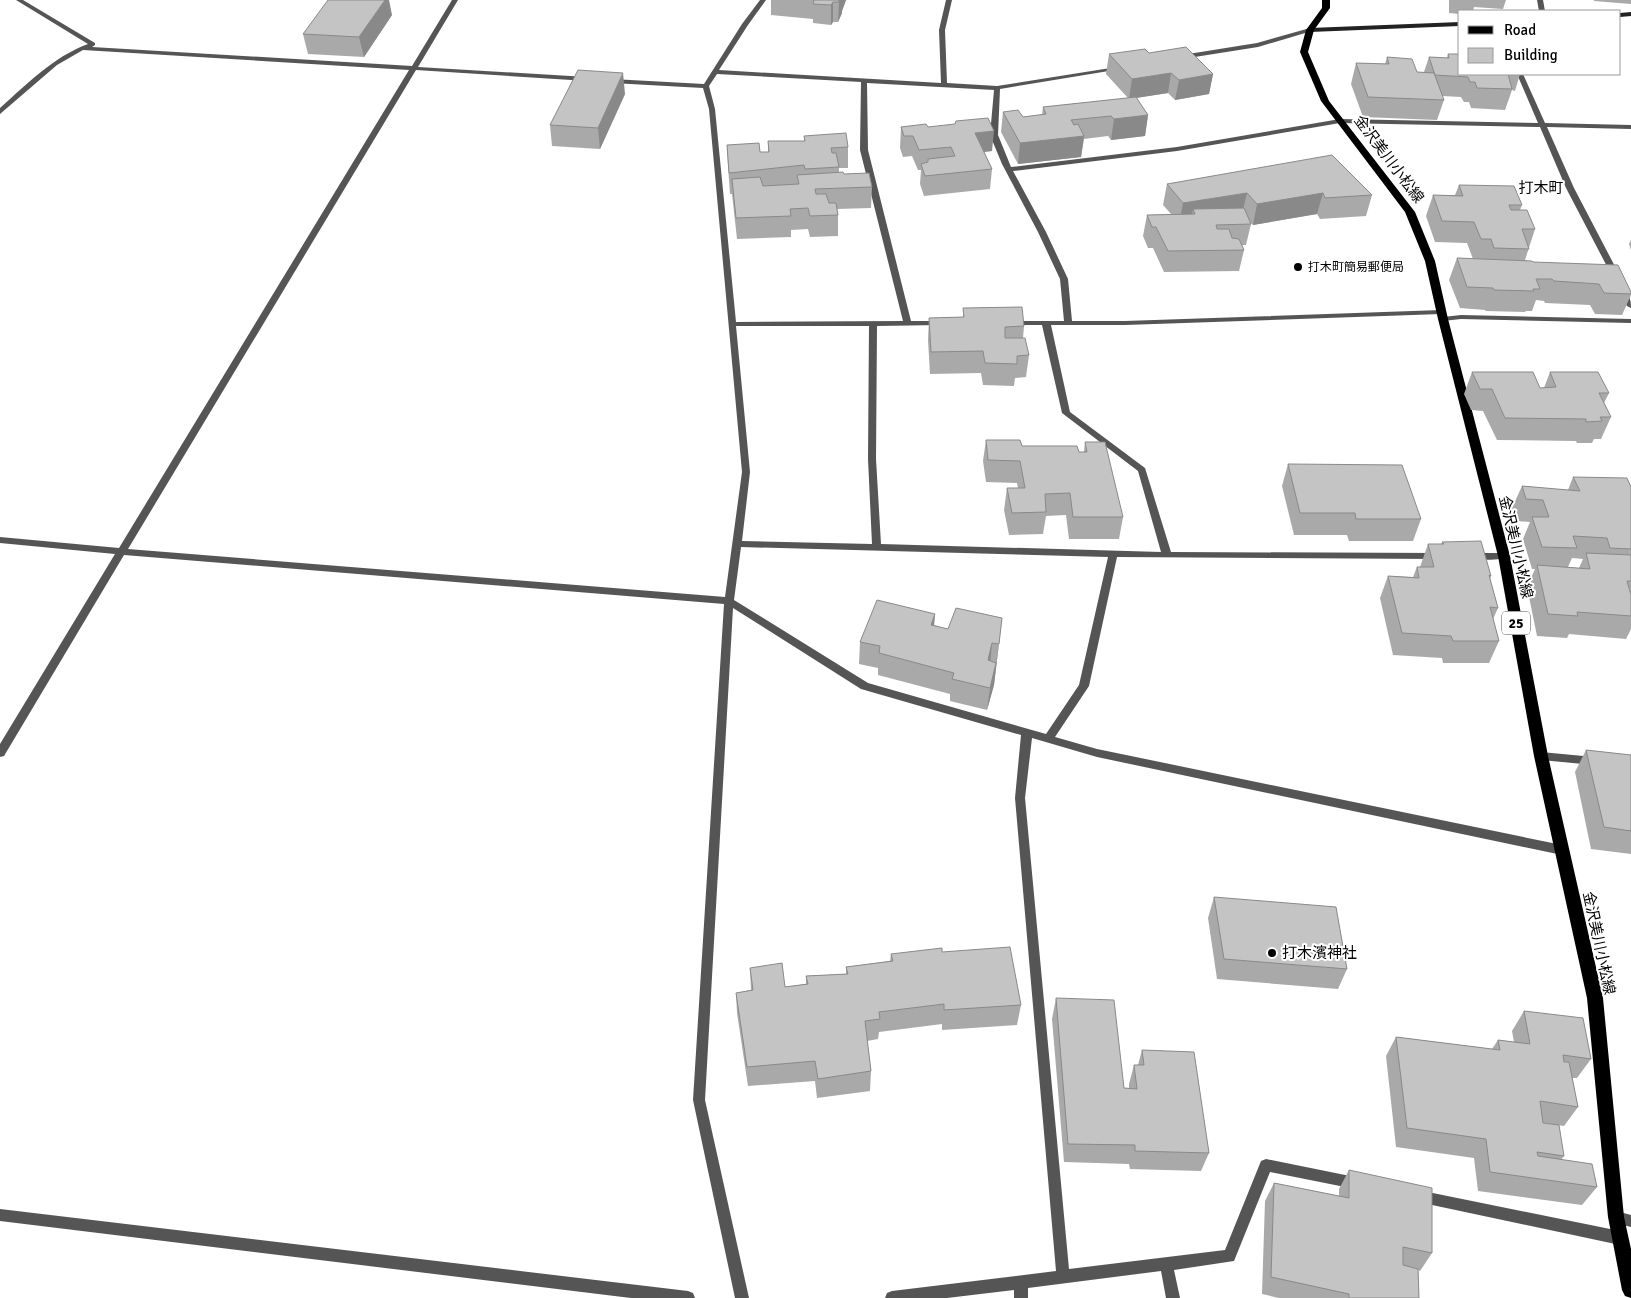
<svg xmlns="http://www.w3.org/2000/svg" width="1631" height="1298" viewBox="0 0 1631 1298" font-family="Signika,'Noto Sans JP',sans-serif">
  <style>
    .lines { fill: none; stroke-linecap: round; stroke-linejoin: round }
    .street { fill: #555; fill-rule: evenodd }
    .secondary { fill: #222; fill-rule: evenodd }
    .primary { fill: #000; fill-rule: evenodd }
    .wall { fill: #a9a9a9; fill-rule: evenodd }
    .shaded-wall { fill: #898989 }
    .building { fill: #c4c4c4; stroke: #898989 }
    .poi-dot { fill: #000; stroke: #fff; stroke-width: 2 }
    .labels { text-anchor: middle; stroke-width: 4; stroke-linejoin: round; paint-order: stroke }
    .far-poi-label { font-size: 12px; fill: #000; stroke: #fff; text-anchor: start }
    .shield { fill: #fff; stroke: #4c4c4c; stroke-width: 1 }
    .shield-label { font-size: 14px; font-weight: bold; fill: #000 }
    .street-label { font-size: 15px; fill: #000; stroke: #fff }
    .far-quarter-label { font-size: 15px; fill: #000; stroke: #fff }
    .poi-label { font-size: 15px; fill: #000; stroke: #fff; text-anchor: start }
  </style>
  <rect width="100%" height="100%" fill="#fff"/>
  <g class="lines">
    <g class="street">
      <path d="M16 0H23L95 43V45L92 47 412 66 452 0H458L418 67 587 77 590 79 587 81 416 70 128 549 725 597 742 472 709 109 703 88 612 83 609 81 612 79 704 84 742 24 760 0H766L748 25 719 70 941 83 939 30 946 0H952L945 30 947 83 997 86 1123 66V68L1121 69 1000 89 998 135 1011 167 1177 147 1340 119 1538 123 1517 74H1523L1545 123 1631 125V129L1547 127 1574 188 1620 276 1616 278 1612 276 1566 188 1540 127 1340 123 1177 151 1013 171 1046 232 1068 279 1072 321H1125L1441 310 1445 312 1441 314 1125 325H1051L1070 412 1145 468 1171 552 1437 553 1442 556 1437 559 1117 557 1089 686 1055 737 1097 749 1562 845 1566 847 1568 850 1566 853 1562 855 1097 757 1032 738 1025 798 1069 1269 1225 1250 1261 1161 1266 1159 1355 1177 1360 1179 1362 1183 1360 1187 1355 1189 1270 1172 1234 1261 1174 1270 1180 1298H1166L1161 1271 1028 1288V1298H1014V1290L947 1298H885L887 1293 892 1291 1056 1271 1015 798 1021 735 861 689 733 608 705 1100 749 1298H735L693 1100 724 604 124 555 4 756 0 757V744L115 554 0 543V537L119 548 409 70 83 50 57 65 0 114V108C27 84 53 57 88 44ZM717 74 861 82 860 150 903 321 736 322 715 109 709 86ZM867 83 994 90 990 135 1002 164 1038 232 1060 279 1064 321H1011L1007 323 1011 325H1042L1062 413 1138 471 1161 552 881 544 876 459 877 326 941 325 945 323 941 321H911L868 150ZM736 326H869L868 459 872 544 742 541 750 472ZM741 547 1108 557 1079 685 1046 734 868 683 734 600Z"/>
      <polygon points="1537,0 1543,0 1545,11 1539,11"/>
      <polygon points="1310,28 1312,29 1312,31 1258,47 1182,59 1179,57 1182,55 1257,43"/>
      <path d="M1619 287H1625C1629 295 1631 300 1631 308L1627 306 1618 289Z"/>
      <polygon points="1461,315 1631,319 1631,323 1461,319 1443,321 1439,319 1443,317"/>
      <path d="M1471 553H1504L1509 556C1503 561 1472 561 1466 556Z"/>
      <polygon points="1541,752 1594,757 1598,758 1599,761 1598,764 1594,765 1541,760 1537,759 1536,756 1537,753"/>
      <polygon points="1418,1190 1620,1231 1625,1233 1627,1238 1625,1243 1620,1245 1418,1202 1413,1200 1411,1196 1413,1192"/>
      <polygon points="0,1209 688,1291 693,1293 695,1298 631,1298 0,1221"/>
      <polygon points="1616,1211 1631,1215 1631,1227 1611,1222 1609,1217 1611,1212"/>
    </g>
    <g class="secondary">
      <polygon points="1631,12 1631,16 1620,17 1620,13"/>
      <polygon points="1460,22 1460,26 1310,32 1307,30 1310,28"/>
    </g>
    <polygon class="primary" points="1322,0 1330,0 1330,8 1314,30 1308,52 1329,101 1415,212 1435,261 1448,319 1510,556 1548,756 1603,998 1624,1217 1631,1249 1631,1298 1625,1296 1622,1290 1608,1217 1587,998 1534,756 1498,556 1438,319 1425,261 1405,212 1321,101 1300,52 1306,30 1322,8"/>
  </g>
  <g class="wall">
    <polygon points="771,0 846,0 842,11 842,13 838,22 833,22 831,25 813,23 813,19 771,15"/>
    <polygon points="1449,0 1506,0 1503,9 1474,7 1473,11 1460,11 1460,14 1449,13"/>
    <polygon points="1594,0 1631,0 1631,4 1594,1"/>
    <polygon points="392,15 364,57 308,54 303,34"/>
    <polygon points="1149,53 1213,74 1209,94 1175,100 1168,93 1136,98 1148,115 1145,136 1111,140 1108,136 1084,139 1081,157 1018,164 1001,132 1003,112 1023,117 1042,115 1043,107 1128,98 1106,74 1109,54"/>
    <polygon points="1448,54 1460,74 1520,74 1515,91 1512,90 1505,110 1471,108 1469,102 1464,102 1461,97 1442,96 1444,100 1437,120 1363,117 1351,84 1356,63 1385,64 1387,57 1417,72 1424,72 1429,57 1447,58"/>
    <polygon points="625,94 600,149 552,146 550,125"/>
    <polygon points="901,127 928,127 992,151 984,152 992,169 990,189 924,196 920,184 921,170 918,170 912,156 903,157 900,148"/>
    <polygon points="804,136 848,147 848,168 839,168 839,172 872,187 871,208 837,209 838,215 838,236 810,237 808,229 791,230 791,237 737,239 732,194 730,194 728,166 727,145 760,152 768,152 768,141 804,141"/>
    <polygon points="1167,184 1372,195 1366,216 1320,219 1317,214 1253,225 1250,222 1251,224 1246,245 1242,245 1244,250 1239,271 1164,272 1153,248 1148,248 1143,236 1147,215 1171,214 1163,205"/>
    <polygon points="1459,185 1522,205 1520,210 1535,229 1525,260 1631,292 1631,295 1622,315 1595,314 1590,305 1545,303 1544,301 1536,300 1532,311 1526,311 1525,312 1486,311 1485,310 1460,308 1449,280 1457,258 1473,259 1467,243 1435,242 1426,216 1433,195 1455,195"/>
    <polygon points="1631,240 1631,250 1629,244"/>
    <polygon points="963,308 1024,326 1023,338 1029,355 1026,377 1015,378 1014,386 983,385 981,373 930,374 928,340 929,318 963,317"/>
    <polygon points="1472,372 1540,388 1544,388 1550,372 1609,393 1604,403 1611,417 1601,439 1594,439 1592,443 1577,443 1576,441 1497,440 1483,411 1471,410 1464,394"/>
    <polygon points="986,440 1022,446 1079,452 1084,452 1085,442 1123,517 1119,539 1069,539 1066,515 1046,516 1043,534 1009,535 1004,510 1007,488 1018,488 1017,483 986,482 983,461"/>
    <polygon points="1288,464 1421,519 1413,541 1349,541 1347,535 1294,535 1282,486"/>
    <path d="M1573 477 1631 487V629L1626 639 1569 634 1567 638 1537 636 1527 587 1535 569H1532L1523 539 1530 522 1516 521 1512 508 1522 486 1568 490ZM1572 558 1583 559 1579 568 1568 567Z"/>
    <polygon points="1442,542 1491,576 1490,579 1498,608 1493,619 1499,641 1489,663 1443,663 1442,658 1393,655 1380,598 1388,576 1413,577 1417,567 1420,567 1428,544 1441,544"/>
    <polygon points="935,614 934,625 948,629 1002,618 994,685 987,710 950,701 950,694 878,675 878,668 859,664 860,642"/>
    <polygon points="1586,750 1631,755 1631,854 1591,849 1575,772"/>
    <polygon points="1214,897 1347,969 1338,989 1217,979 1208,918"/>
    <polygon points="942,952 1021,1005 1017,1025 942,1030 942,1024 879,1032 878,1039 867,1041 871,1071 870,1091 817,1098 815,1081 748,1086 737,1013 736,993 751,990 750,968 785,987 806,984 806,976 846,974 846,967 890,961 891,954"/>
    <polygon points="1056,998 1124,1088 1129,1089 1129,1084 1134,1065 1138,1065 1142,1050 1209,1153 1201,1171 1130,1169 1129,1164 1064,1162 1052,1019"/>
    <polygon points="1524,1011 1591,1059 1577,1078 1572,1078 1578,1107 1564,1126 1543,1123 1564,1156 1561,1160 1597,1187 1582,1205 1478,1191 1474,1158 1396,1147 1386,1056 1396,1037 1492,1049 1498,1040 1514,1042 1512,1031"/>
    <polygon points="1349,1170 1432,1253 1420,1271 1418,1270 1419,1298 1279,1298 1262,1294 1265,1201 1274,1183 1339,1196 1339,1189"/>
  </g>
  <g class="shaded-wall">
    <polygon points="385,0 389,0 392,15 364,57 359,37"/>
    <polygon points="839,0 842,0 842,13 838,22 839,2"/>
    <polygon points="842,0 846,0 842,11"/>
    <polygon points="833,2 833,22 831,25 831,5"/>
    <polygon points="623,73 625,94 600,149 598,128"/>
    <polygon points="1171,73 1168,93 1129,99 1132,79"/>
    <polygon points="1213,74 1209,94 1175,100 1179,80"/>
    <polygon points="1148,115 1145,136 1111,140 1114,119"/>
    <polygon points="994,131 992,151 973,153 975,133"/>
    <polygon points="1084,136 1081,157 1018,164 1020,143"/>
    <polygon points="1247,193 1242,214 1195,214 1193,209 1191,222 1179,224 1183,203"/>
    <polygon points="1323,193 1317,214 1253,225 1257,204"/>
    <polygon points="935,614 933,635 931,625"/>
    <polygon points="1002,618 994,685 987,710 990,688 996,664"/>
    <polygon points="992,643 990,665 988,660"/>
  </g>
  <g class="building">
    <polygon points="328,0 385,0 359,37 303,34"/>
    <polygon points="814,0 839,0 839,2 833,2 831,5 813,4"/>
    <polygon points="1186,47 1213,74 1179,80 1171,73 1132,79 1109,54 1145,49 1149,53"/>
    <polygon points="1448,54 1460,54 1460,74 1508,74 1512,89 1477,88 1475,82 1470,82 1468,77 1435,75 1429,57 1449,58"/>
    <polygon points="1387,57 1412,59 1417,72 1434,73 1444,100 1368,97 1356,63 1389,64"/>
    <polygon points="578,70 623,73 598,128 550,125"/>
    <polygon points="1136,97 1148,115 1114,119 1111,116 1071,120 1074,125 1078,124 1084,136 1020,143 1003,112 1018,110 1023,117 1046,114 1043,107"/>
    <polygon points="988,118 994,131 975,133 992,169 925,176 921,164 928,162 928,159 955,156 951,147 919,150 913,136 904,136 901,127 926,124 928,127 955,124 956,121"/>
    <polygon points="846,133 848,147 831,148 832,153 836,153 839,167 805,169 804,165 729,173 727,145 759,143 760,152 769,152 768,141 805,141 804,136"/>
    <polygon points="1332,155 1372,195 1325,198 1323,193 1257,204 1247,193 1183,203 1167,184"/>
    <polygon points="843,172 844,174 869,173 872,187 815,189 816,194 826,194 829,203 836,203 838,215 810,216 808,208 790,209 791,216 736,218 732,179 760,177 763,186 799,184 797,175"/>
    <polygon points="1459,185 1514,186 1522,205 1509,205 1511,210 1527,210 1535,229 1522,229 1529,249 1494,248 1491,239 1481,239 1474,222 1442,221 1433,195 1463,196"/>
    <polygon points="1244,208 1251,224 1216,225 1217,229 1229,229 1232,238 1239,239 1244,250 1168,251 1156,227 1152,227 1147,215 1195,214 1193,209"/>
    <polygon points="1457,258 1532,261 1533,262 1618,265 1631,292 1631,294 1604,293 1599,284 1554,281 1552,279 1536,279 1540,289 1533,289 1534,291 1494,290 1493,288 1467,287"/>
    <polygon points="1022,307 1024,326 1005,327 1005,338 1025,338 1029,355 1017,356 1017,364 985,363 983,351 931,352 929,318 964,317 963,308"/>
    <polygon points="1472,372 1533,372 1540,388 1556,387 1550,372 1598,372 1609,393 1599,393 1611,417 1600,417 1602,421 1586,422 1586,419 1505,418 1492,389 1480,389"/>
    <polygon points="986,440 1020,440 1022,446 1077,446 1079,452 1087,452 1085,442 1105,442 1123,517 1073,517 1070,493 1045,494 1046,512 1012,513 1007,488 1025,488 1020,461 988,460"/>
    <polygon points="1288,464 1402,465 1421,519 1356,519 1355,513 1300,513"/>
    <polygon points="1573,477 1627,478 1631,487 1631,549 1610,548 1607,538 1573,536 1577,548 1542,547 1532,517 1549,517 1543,500 1526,499 1522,486 1580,491"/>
    <polygon points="1481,541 1491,576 1489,575 1498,608 1490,607 1499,641 1453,641 1451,636 1402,633 1388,576 1419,578 1417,567 1434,567 1428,544 1444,544 1442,542"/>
    <polygon points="1586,553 1631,555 1631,581 1627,581 1631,595 1631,616 1577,612 1578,616 1548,614 1537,565 1590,569"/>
    <polygon points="877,600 935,614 931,625 948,629 956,608 1002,618 999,644 992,643 988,660 996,663 990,688 952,679 954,673 879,653 880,646 860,642"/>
    <polygon points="1586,750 1631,755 1631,831 1604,827"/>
    <polygon points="1214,897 1336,907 1347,969 1224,959"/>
    <polygon points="1010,947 1021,1005 944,1010 944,1004 879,1012 880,1019 865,1021 871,1071 818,1079 815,1061 747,1067 736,993 753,990 750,968 782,963 785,987 808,984 806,976 848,974 846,967 893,961 891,954 942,948 942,952"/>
    <polygon points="1056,998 1114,1000 1124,1088 1137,1089 1134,1065 1144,1065 1142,1050 1194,1052 1209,1153 1135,1151 1135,1145 1068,1144"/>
    <polygon points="1524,1011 1583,1018 1591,1059 1563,1055 1564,1062 1569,1062 1578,1107 1540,1101 1543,1123 1559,1125 1564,1156 1537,1152 1538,1156 1592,1164 1597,1187 1490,1172 1486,1139 1407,1128 1396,1037 1500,1050 1498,1040 1530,1044"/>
    <polygon points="1349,1170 1432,1188 1432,1253 1403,1247 1403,1265 1418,1269 1419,1298 1349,1298 1349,1294 1271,1277 1274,1183 1349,1198"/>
  </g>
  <g class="poi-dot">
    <circle cx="1298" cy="267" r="5"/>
    <circle cx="1272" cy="953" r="5"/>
  </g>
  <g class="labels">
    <g class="far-poi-label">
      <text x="1308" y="271">打木町簡易郵便局</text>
    </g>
    <rect class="shield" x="1502" y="611.5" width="28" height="23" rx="4"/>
    <g class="shield-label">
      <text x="1516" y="628">25</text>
    </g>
    <g class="street-label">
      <text transform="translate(1389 159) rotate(53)" y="5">金沢美川小松線</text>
      <text transform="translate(1516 547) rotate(77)" y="5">金沢美川小松線</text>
      <text transform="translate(1599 943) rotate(78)" y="5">金沢美川小松線</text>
    </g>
    <g class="far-quarter-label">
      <text x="1541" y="193">打木町</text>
    </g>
    <g class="poi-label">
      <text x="1282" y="958">打木濱神社</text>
    </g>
  </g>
  <rect x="1458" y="10" width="162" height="65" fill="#ffffff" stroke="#999999"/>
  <rect x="1468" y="26" width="25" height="8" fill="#000000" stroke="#999999"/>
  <text x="1504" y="35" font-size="15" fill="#000000">Road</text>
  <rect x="1468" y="48" width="25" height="15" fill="#c4c4c4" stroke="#999999"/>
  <text x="1504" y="60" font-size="15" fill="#000000">Building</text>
</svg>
